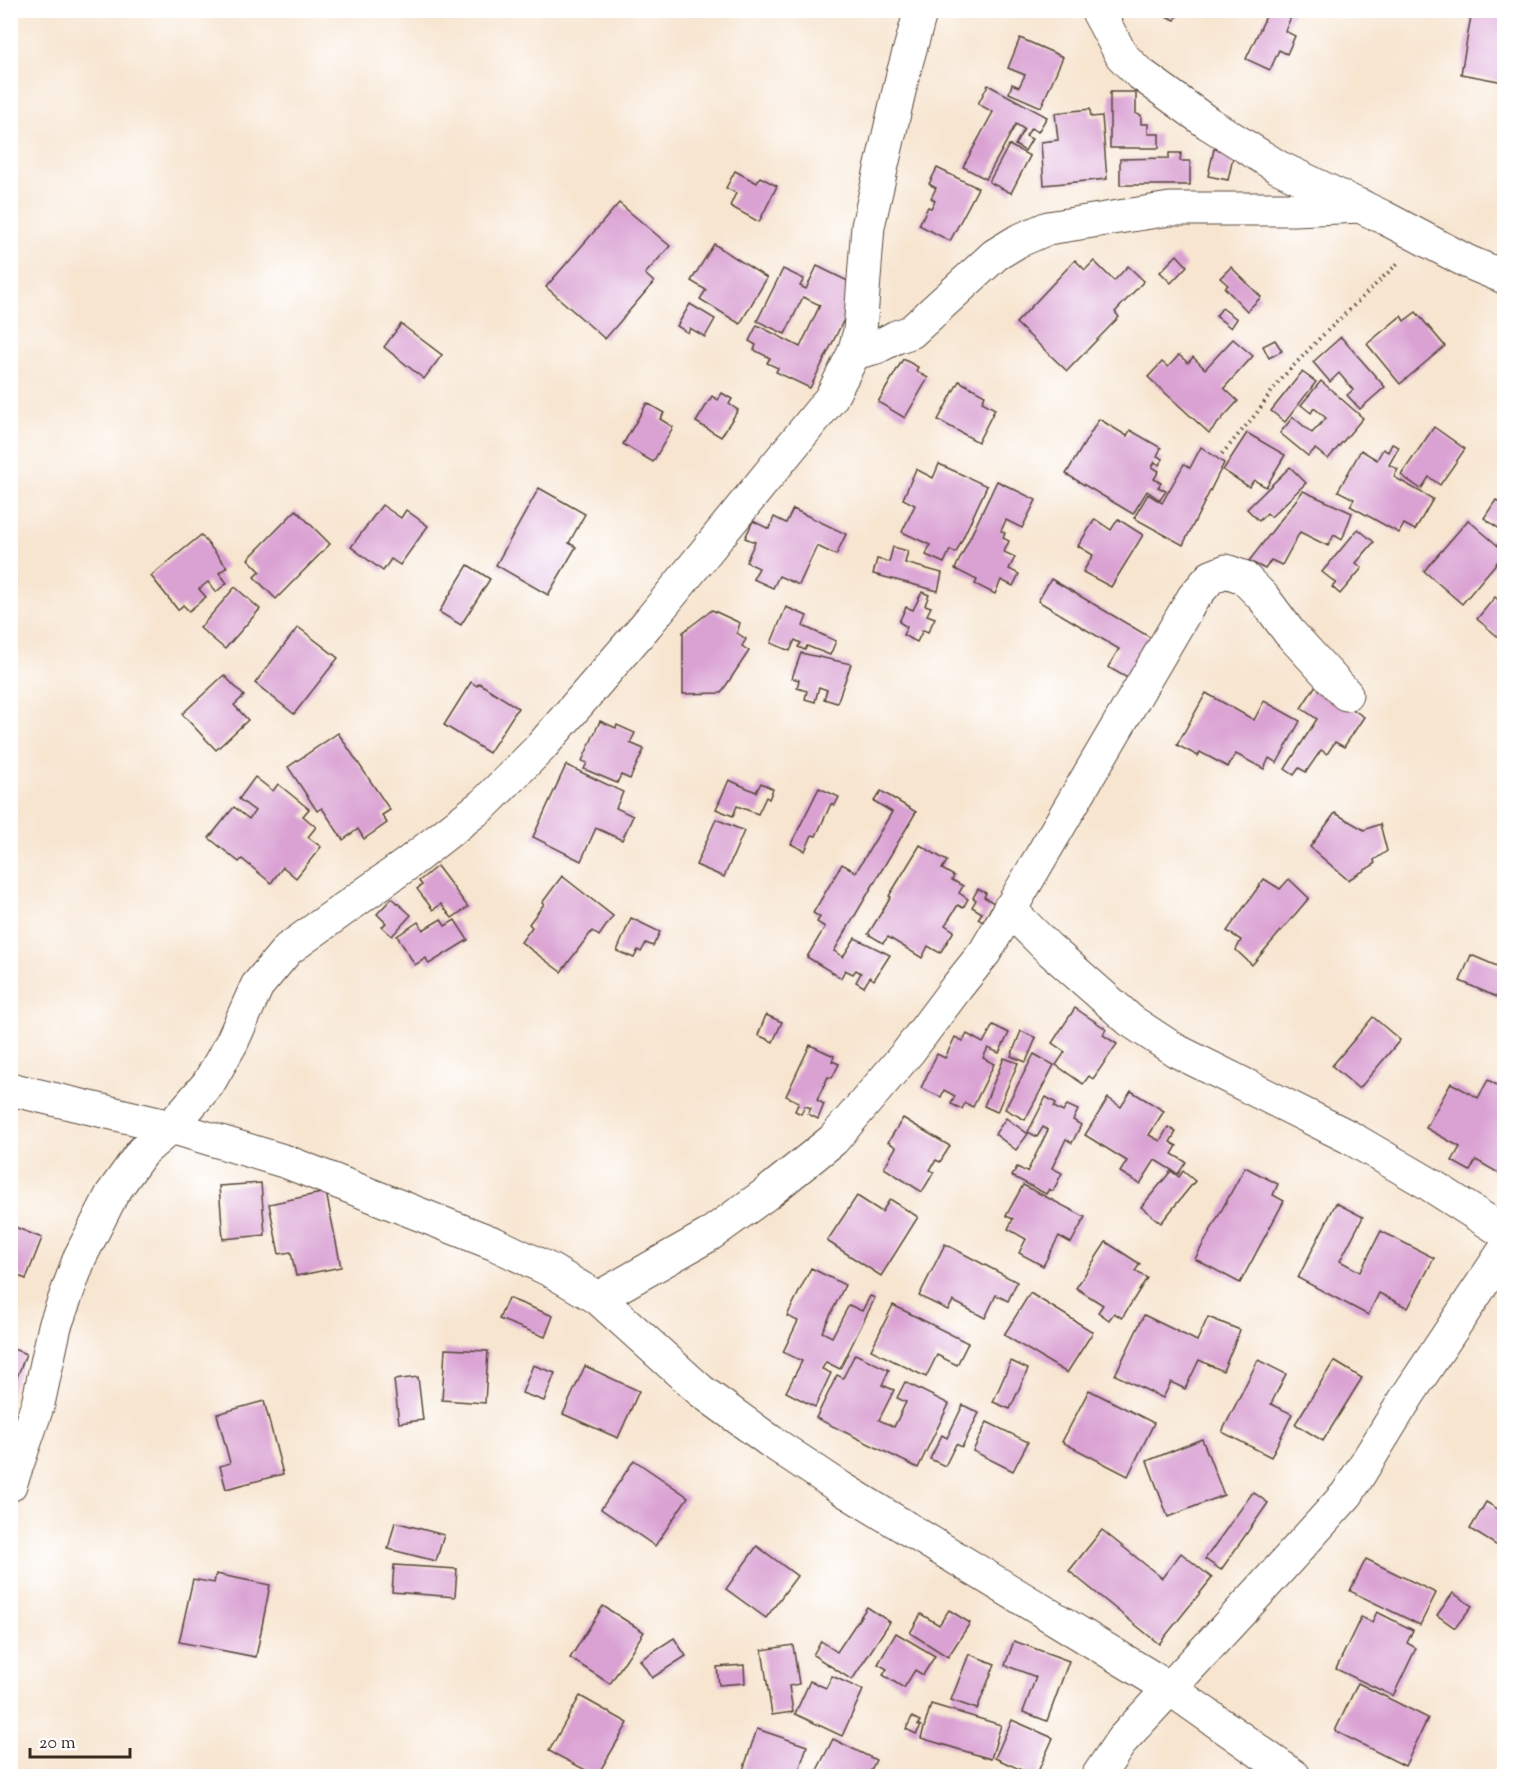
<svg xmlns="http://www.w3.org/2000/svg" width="1515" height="1787" viewBox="0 0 1515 1787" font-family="'Sorts Mill Goudy',serif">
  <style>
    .building { fill: #daa2d3 }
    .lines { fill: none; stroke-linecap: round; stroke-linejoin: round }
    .minor-casing { stroke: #574639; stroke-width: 35 }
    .path { stroke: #574639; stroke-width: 4; stroke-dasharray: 1.5 4.5; stroke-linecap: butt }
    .minor { stroke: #fff; stroke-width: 33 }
  </style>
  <rect width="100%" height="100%" fill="#fff"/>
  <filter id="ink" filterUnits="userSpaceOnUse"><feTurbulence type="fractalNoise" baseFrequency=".0167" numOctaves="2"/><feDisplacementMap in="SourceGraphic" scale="12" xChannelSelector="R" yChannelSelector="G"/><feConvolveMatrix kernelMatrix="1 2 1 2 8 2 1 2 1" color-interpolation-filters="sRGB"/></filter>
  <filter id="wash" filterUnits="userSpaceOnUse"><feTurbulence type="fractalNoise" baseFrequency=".008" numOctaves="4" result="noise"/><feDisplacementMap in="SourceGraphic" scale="24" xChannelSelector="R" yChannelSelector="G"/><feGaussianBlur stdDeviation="1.35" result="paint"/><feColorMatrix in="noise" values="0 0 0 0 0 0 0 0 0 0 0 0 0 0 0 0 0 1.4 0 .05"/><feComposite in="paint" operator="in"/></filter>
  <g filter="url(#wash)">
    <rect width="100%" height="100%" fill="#f7e5d0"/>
    <g id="blocks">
      <g class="building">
        <polygon points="1151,10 1179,10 1175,20"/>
        <polygon points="1269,10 1294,10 1285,31 1295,36 1287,54 1279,50 1270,70 1246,59"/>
        <polygon points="1472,10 1504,10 1504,82 1461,74"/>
        <polygon points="1020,38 1063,57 1041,107 1009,93 1012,84 1019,87 1025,75 1008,68"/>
        <polygon points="988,85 1047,117 1038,132 1031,128 1026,136 1032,139 1025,151 1015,145 1024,129 1016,124 986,179 963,167 993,112 978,104"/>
        <polygon points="1110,92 1136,92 1136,114 1141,115 1141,124 1148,124 1148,134 1159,134 1159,148 1110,148"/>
        <polygon points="1090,109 1091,117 1102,116 1107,179 1044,185 1041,142 1058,140 1055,113"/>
        <polygon points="1009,145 1030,156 1011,193 989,182"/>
        <polygon points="1214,149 1234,153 1228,180 1208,176"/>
        <polygon points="1169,153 1181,153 1180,161 1190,161 1190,185 1120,185 1120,159 1169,158"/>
        <polygon points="937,168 978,188 950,241 919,225 928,207 931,208 935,201 931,198 936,188 929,184"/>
        <polygon points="735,171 757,183 760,177 777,186 759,222 730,206 736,193 726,188"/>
        <polygon points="619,203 670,246 645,274 654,282 605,339 546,287"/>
        <polygon points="714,244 767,278 740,324 700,299 706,290 691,281"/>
        <polygon points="1177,255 1187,266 1171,283 1160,272"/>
        <polygon points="1075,260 1085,270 1094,261 1114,281 1128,266 1144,281 1115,312 1119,317 1067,371 1016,323"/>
        <polygon points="817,266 860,287 810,388 776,372 778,368 767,363 770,358 754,350 756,345 749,341 757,325 800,347 820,305 803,297 785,334 757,321 783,269 804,279 800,286 806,289"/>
        <polygon points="1231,267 1261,297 1247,311 1225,288 1228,285 1220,278"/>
        <polygon points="690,304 715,319 705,337 690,328 688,333 677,326"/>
        <polygon points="1222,308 1237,319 1231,328 1216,316"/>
        <polygon points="1416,312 1445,346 1400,384 1367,344 1401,316 1404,321"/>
        <polygon points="401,324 442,355 424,379 384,347"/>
        <polygon points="1341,337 1385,387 1360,409 1347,395 1353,390 1339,373 1330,382 1313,362"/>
        <polygon points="1233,339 1253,356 1224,388 1238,401 1209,433 1148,377 1162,362 1168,367 1179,355 1188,363 1193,357 1205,369"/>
        <polygon points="1275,340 1282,351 1269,358 1263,346"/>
        <polygon points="903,359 918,367 916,371 928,378 905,418 878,402"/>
        <polygon points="1302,372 1316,382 1285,422 1271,411"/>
        <polygon points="959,381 985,395 982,402 995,409 978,442 938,420"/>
        <polygon points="1321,381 1363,418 1328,459 1315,449 1308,456 1280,433 1293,417 1312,433 1326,418 1314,408 1311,413 1301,405"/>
        <polygon points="722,393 732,399 729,404 738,410 721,437 696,422 712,396 718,400"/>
        <polygon points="647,403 664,413 660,419 673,427 653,462 623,444"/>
        <polygon points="1099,419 1127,436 1130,430 1161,448 1157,456 1163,459 1159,465 1155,462 1152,467 1159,471 1154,479 1161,483 1158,487 1166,491 1160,500 1147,491 1133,514 1066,474"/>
        <polygon points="1434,427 1465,449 1440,485 1429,477 1421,489 1401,475"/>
        <polygon points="1247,433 1285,455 1266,487 1254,480 1249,487 1223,470"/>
        <polygon points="1392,444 1399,447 1389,465 1398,469 1394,477 1433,499 1415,530 1404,524 1399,533 1350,506 1354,499 1338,491 1361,450 1377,460 1383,449 1388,452"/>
        <polygon points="1201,447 1224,463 1183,545 1134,518 1148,494 1162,503 1184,464 1190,468"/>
        <polygon points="939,464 987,486 956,553 950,550 944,563 926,555 930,545 902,532 915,505 903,499 916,469 933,478"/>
        <polygon points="1290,467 1306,483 1271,517 1267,513 1259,521 1247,509"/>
        <polygon points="997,481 1036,500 1022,528 1006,520 1001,531 1005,533 1003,538 1009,541 1004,552 1015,557 1009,569 1019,574 1013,586 1001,580 995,594 975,584 977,580 955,569"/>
        <polygon points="539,488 585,514 569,543 576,547 548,595 496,565"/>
        <polygon points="1303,491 1352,513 1342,540 1334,535 1328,546 1300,532 1282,565 1271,560 1265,569 1249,561"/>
        <polygon points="1496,500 1504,505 1504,532 1484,518"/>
        <polygon points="382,505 401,518 406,510 428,526 400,565 391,559 383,571 351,547"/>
        <polygon points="793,509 846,534 836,555 817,546 799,585 779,576 773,588 753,579 759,568 746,562 755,542 745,538 753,521 769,529 774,517 786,523"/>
        <polygon points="296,510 330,544 276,599 254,577 260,571 248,559"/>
        <polygon points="1095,519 1111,530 1118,519 1143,535 1111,587 1083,572 1093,555 1078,546"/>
        <polygon points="1468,520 1504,551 1504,554 1462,604 1424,571"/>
        <polygon points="1358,529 1374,542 1356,563 1362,568 1340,594 1332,587 1336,583 1322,572"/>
        <polygon points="201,535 227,567 219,573 227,583 216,592 208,582 199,589 206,597 189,611 183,605 178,610 151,576"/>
        <polygon points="893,547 908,551 905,563 942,573 938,591 873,574 877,559 889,562"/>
        <polygon points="468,565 490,579 461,625 439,612"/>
        <polygon points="1051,579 1153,639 1129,679 1108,667 1119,649 1038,601"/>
        <polygon points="235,587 260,609 225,649 200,628"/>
        <polygon points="922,592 929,595 925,605 931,607 927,615 935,618 928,632 923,630 917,642 903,635 907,627 899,622 906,607 913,610"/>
        <polygon points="1495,597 1504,605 1504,642 1477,619"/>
        <polygon points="786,607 807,616 803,626 836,641 830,655 807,646 805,650 798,647 801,643 795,640 790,651 771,643"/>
        <polygon points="712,610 740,623 737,633 746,639 742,646 749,651 721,693 683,694 683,632"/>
        <polygon points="298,627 338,658 294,714 255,683"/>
        <polygon points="801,653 851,664 837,703 824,699 827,690 819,687 815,702 805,699 807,691 797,688 799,680 792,678"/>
        <polygon points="224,675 244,696 234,705 248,720 216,750 182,714"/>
        <polygon points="471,682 477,686 479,683 518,708 489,753 444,725"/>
        <polygon points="1316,685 1364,717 1344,747 1335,742 1327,754 1321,750 1306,772 1299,768 1294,775 1285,769 1317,719 1301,708"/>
        <polygon points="1206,693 1254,720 1264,701 1300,721 1277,763 1269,758 1264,769 1236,754 1228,767 1200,752 1198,756 1177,745"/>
        <polygon points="600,721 616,728 617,725 635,733 630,743 644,749 630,779 621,775 617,783 584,769 587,763 582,761"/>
        <polygon points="338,733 390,810 382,815 387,823 364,839 358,829 343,840 322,808 317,811 288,767"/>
        <polygon points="566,765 623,792 616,808 633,816 622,840 596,828 581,861 533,837"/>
        <polygon points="255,777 273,791 278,784 309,809 303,816 316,827 308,837 321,847 296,878 283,867 271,883 242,859 239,862 209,838 234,807 249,819 255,811 239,799"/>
        <polygon points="729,780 756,792 761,783 773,789 769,799 766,797 758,814 737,806 733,816 716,809"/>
        <polygon points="819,788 839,797 835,805 831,804 816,836 812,835 805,851 791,844"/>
        <polygon points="881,791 916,812 834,951 843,957 855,938 890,955 874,980 870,977 864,987 856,982 861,973 856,970 853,974 845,970 841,978 807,957 825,927 817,922 820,917 813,913 842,864 856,872 892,812 874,801"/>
        <polygon points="1335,813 1364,830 1380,824 1387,851 1374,860 1375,864 1348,880 1310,847"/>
        <polygon points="716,819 744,831 724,877 696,865"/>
        <polygon points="920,845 947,861 942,869 954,876 952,880 963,886 959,893 968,899 963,908 958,905 945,925 954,931 940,953 928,946 922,958 888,937 883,943 868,934 891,897 889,896"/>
        <polygon points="437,866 468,907 452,918 441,904 433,910 417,889 422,885 419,881"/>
        <polygon points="562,876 613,916 599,936 592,931 561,972 521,942 532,927 529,924 544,904 542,903"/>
        <polygon points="1264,879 1280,889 1289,879 1309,898 1252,965 1236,950 1241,940 1227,931"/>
        <polygon points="978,889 986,893 984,897 994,903 983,922 978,919 982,913 972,907 976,900 973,898"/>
        <polygon points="392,898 411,915 392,936 382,927 386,923 377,914"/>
        <polygon points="631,918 660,932 653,946 646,943 641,952 638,950 634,958 617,951"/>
        <polygon points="441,919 445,926 455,920 468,940 429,964 426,958 415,965 397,936 418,922 423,930"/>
        <polygon points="1471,955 1504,969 1504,984 1499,998 1460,981"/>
        <polygon points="1075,1008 1106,1029 1103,1035 1117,1044 1093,1079 1089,1076 1083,1084 1056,1065 1065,1052 1052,1043"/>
        <polygon points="766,1015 782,1022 773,1042 758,1035"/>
        <polygon points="1373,1017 1400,1040 1359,1089 1332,1066"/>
        <polygon points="993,1025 1009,1033 999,1053 988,1048 983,1058 994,1064 973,1107 965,1103 962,1109 951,1104 955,1096 944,1090 941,1097 921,1088 937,1054 945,1058 955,1037 963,1041 967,1034 983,1043"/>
        <polygon points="1021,1031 1036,1038 1026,1062 1011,1056"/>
        <polygon points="810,1045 834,1056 832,1061 839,1064 832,1078 828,1077 817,1100 824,1104 818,1119 808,1114 811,1108 805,1106 801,1114 795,1111 799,1102 786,1096"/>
        <polygon points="1034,1054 1054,1065 1025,1120 1005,1109"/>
        <polygon points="1004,1058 1018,1063 997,1112 984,1106"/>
        <polygon points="1488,1080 1504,1089 1504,1170 1502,1175 1476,1160 1470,1171 1452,1161 1460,1147 1426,1128 1451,1083 1478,1098"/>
        <polygon points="1131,1091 1164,1111 1149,1135 1160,1141 1168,1127 1176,1132 1170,1142 1177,1146 1172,1154 1186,1162 1178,1174 1155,1160 1140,1184 1120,1172 1127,1161 1085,1135 1108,1098 1121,1107"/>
        <polygon points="1046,1097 1056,1103 1054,1107 1063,1112 1067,1105 1078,1110 1073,1120 1081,1125 1072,1143 1066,1139 1052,1168 1062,1173 1053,1191 1049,1189 1046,1194 1012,1176 1017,1167 1027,1172 1048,1130 1043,1127 1037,1137 1028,1132"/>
        <polygon points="903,1118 950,1146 940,1162 936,1160 930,1170 934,1172 922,1192 884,1168 896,1147 888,1142"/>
        <polygon points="1006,1118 1028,1134 1016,1150 995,1134"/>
        <polygon points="1245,1167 1278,1184 1273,1195 1284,1201 1240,1283 1195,1259"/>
        <polygon points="1171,1171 1179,1177 1183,1171 1195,1181 1161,1223 1141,1207"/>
        <polygon points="261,1183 265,1235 223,1239 219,1186"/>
        <polygon points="1023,1185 1085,1217 1071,1243 1059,1236 1043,1266 1019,1253 1026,1239 1008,1229 1013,1219 1006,1216"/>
        <polygon points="326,1192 341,1267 296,1276 291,1252 279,1254 269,1204"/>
        <polygon points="857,1196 882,1212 890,1199 918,1217 881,1276 827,1241"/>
        <polygon points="1336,1203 1363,1217 1340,1261 1360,1272 1381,1231 1434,1258 1408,1308 1379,1293 1368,1315 1298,1278"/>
        <polygon points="10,1225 42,1238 26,1279 10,1273"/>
        <polygon points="1106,1242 1140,1264 1135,1271 1147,1278 1122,1318 1114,1313 1109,1320 1098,1312 1103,1305 1076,1288"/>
        <polygon points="945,1244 1017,1282 1008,1301 996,1295 985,1318 953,1301 948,1310 919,1296"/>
        <polygon points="811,1268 845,1285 822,1332 832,1337 849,1305 862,1311 870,1296 875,1298 840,1369 826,1362 822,1369 831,1373 815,1407 786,1392 802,1361 783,1352 798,1321 787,1316"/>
        <polygon points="1030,1293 1093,1332 1067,1373 1004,1335"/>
        <polygon points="508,1298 553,1316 545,1337 499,1319"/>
        <polygon points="893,1305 968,1343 957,1365 937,1355 926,1377 871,1350"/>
        <polygon points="1144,1315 1197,1341 1208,1317 1240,1330 1223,1371 1199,1360 1185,1389 1171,1382 1163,1398 1115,1375"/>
        <polygon points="11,1348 26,1354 11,1393 10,1349"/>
        <polygon points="445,1349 488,1351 485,1403 442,1400"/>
        <polygon points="855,1354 889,1370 882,1385 894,1390 879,1420 894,1427 906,1402 897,1398 905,1382 949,1404 918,1468 816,1418 837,1375 843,1378"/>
        <polygon points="1258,1360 1286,1374 1271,1404 1292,1414 1271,1457 1222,1432"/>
        <polygon points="1011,1361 1028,1369 1010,1409 993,1402"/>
        <polygon points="1334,1361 1362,1378 1323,1441 1295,1424"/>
        <polygon points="533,1365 555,1373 544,1401 522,1393"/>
        <polygon points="585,1366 639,1391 618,1438 563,1414"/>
        <polygon points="418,1377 423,1420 399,1423 394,1380"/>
        <polygon points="1089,1390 1154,1423 1128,1476 1062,1442"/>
        <polygon points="264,1401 283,1474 226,1489 220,1466 230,1463 217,1414"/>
        <polygon points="963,1405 979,1413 962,1447 956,1444 945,1466 930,1459 942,1435 947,1438"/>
        <polygon points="987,1422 1028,1442 1013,1471 973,1451"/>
        <polygon points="1202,1439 1224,1495 1168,1517 1147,1461"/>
        <polygon points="634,1460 688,1497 655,1546 601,1509"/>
        <polygon points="1253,1492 1268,1503 1221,1570 1205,1559"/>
        <polygon points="1486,1502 1501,1511 1504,1505 1504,1550 1470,1529"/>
        <polygon points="395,1522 444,1535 436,1561 388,1549"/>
        <polygon points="1102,1530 1162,1578 1181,1553 1212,1578 1159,1644 1069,1571"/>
        <polygon points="757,1546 797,1576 766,1618 726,1589"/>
        <polygon points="1366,1559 1436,1593 1420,1625 1350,1591"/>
        <polygon points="394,1565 457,1569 455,1597 392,1592"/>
        <polygon points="216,1574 270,1585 256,1657 179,1642 193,1579 214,1583"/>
        <polygon points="1453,1593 1472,1606 1455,1628 1437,1615"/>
        <polygon points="603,1606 644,1632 610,1684 570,1658"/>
        <polygon points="867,1607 890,1622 852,1680 813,1655 821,1641 837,1652"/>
        <polygon points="949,1610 970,1623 948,1657 910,1633 921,1614 939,1625"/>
        <polygon points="1377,1612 1413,1630 1407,1643 1416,1648 1393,1696 1336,1669 1361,1617 1372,1622"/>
        <polygon points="896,1633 935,1656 923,1675 915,1670 904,1688 883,1675 887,1669 878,1664"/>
        <polygon points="674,1638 686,1656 652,1678 640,1660"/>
        <polygon points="1014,1641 1069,1661 1047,1721 1023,1712 1036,1677 1005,1665"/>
        <polygon points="793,1645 799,1684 789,1686 793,1712 772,1715 762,1650"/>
        <polygon points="969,1654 995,1664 977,1709 951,1700"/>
        <polygon points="744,1665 745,1683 719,1685 717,1667"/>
        <polygon points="832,1676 863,1690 842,1736 795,1714 810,1681 826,1688"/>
        <polygon points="1358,1683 1428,1718 1405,1766 1335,1731"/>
        <polygon points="580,1696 628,1723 597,1776 549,1751"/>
        <polygon points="931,1704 1001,1725 991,1759 921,1738"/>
        <polygon points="912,1717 920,1721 918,1725 921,1726 916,1734 906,1729"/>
        <polygon points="1012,1720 1053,1738 1036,1776 1023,1776 1026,1772 995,1758"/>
        <polygon points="757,1729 807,1746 797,1776 741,1776"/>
        <polygon points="833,1739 876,1760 868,1776 814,1776"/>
      </g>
    </g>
  </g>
  <g filter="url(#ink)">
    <use href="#blocks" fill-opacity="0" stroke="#574639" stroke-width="1.5"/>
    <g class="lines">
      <g class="minor-casing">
        <g id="minor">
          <polyline points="1097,10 1122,56 1138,72 1208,123 1278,167 1383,217 1468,262 1504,277"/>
          <polyline points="854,353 877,347 896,337 911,332 995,255 1018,241 1048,228 1170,209 1294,209 1361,206"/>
          <polyline points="1009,909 1048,948 1131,1021 1175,1050 1349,1137 1426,1182 1504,1232"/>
          <polyline points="10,1089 171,1127 287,1162 495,1244 550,1270 598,1298 701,1391 770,1441 841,1488 1169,1688 1294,1776"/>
          <polyline points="598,1298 709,1235 766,1194 833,1140 909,1051 957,987 985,952 1193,598 1211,577 1226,571 1243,577 1263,597 1289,632 1346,694"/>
          <polyline points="10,1485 38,1404 55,1326 80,1257 112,1194 142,1152 171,1127 208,1084 232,1042 257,986 288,949 407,864 484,804 540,748 647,624 831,398 854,353 860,331 868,226 903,74 921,10"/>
          <polyline points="1098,1776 1122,1740 1257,1594 1347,1494 1408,1395 1504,1251"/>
        </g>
      </g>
      <polyline class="path" points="1222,454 1256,414 1279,381 1321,337 1398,263"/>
      <use href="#minor" class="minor"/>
    </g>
  </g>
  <rect width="1515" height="1787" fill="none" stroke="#fff" stroke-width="36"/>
  <path d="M30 1748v9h100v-9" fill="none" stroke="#3b2a1e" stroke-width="3"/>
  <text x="39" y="1748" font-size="18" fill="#3b2a1e" stroke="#ffffff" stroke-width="4.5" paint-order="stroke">20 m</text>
</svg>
